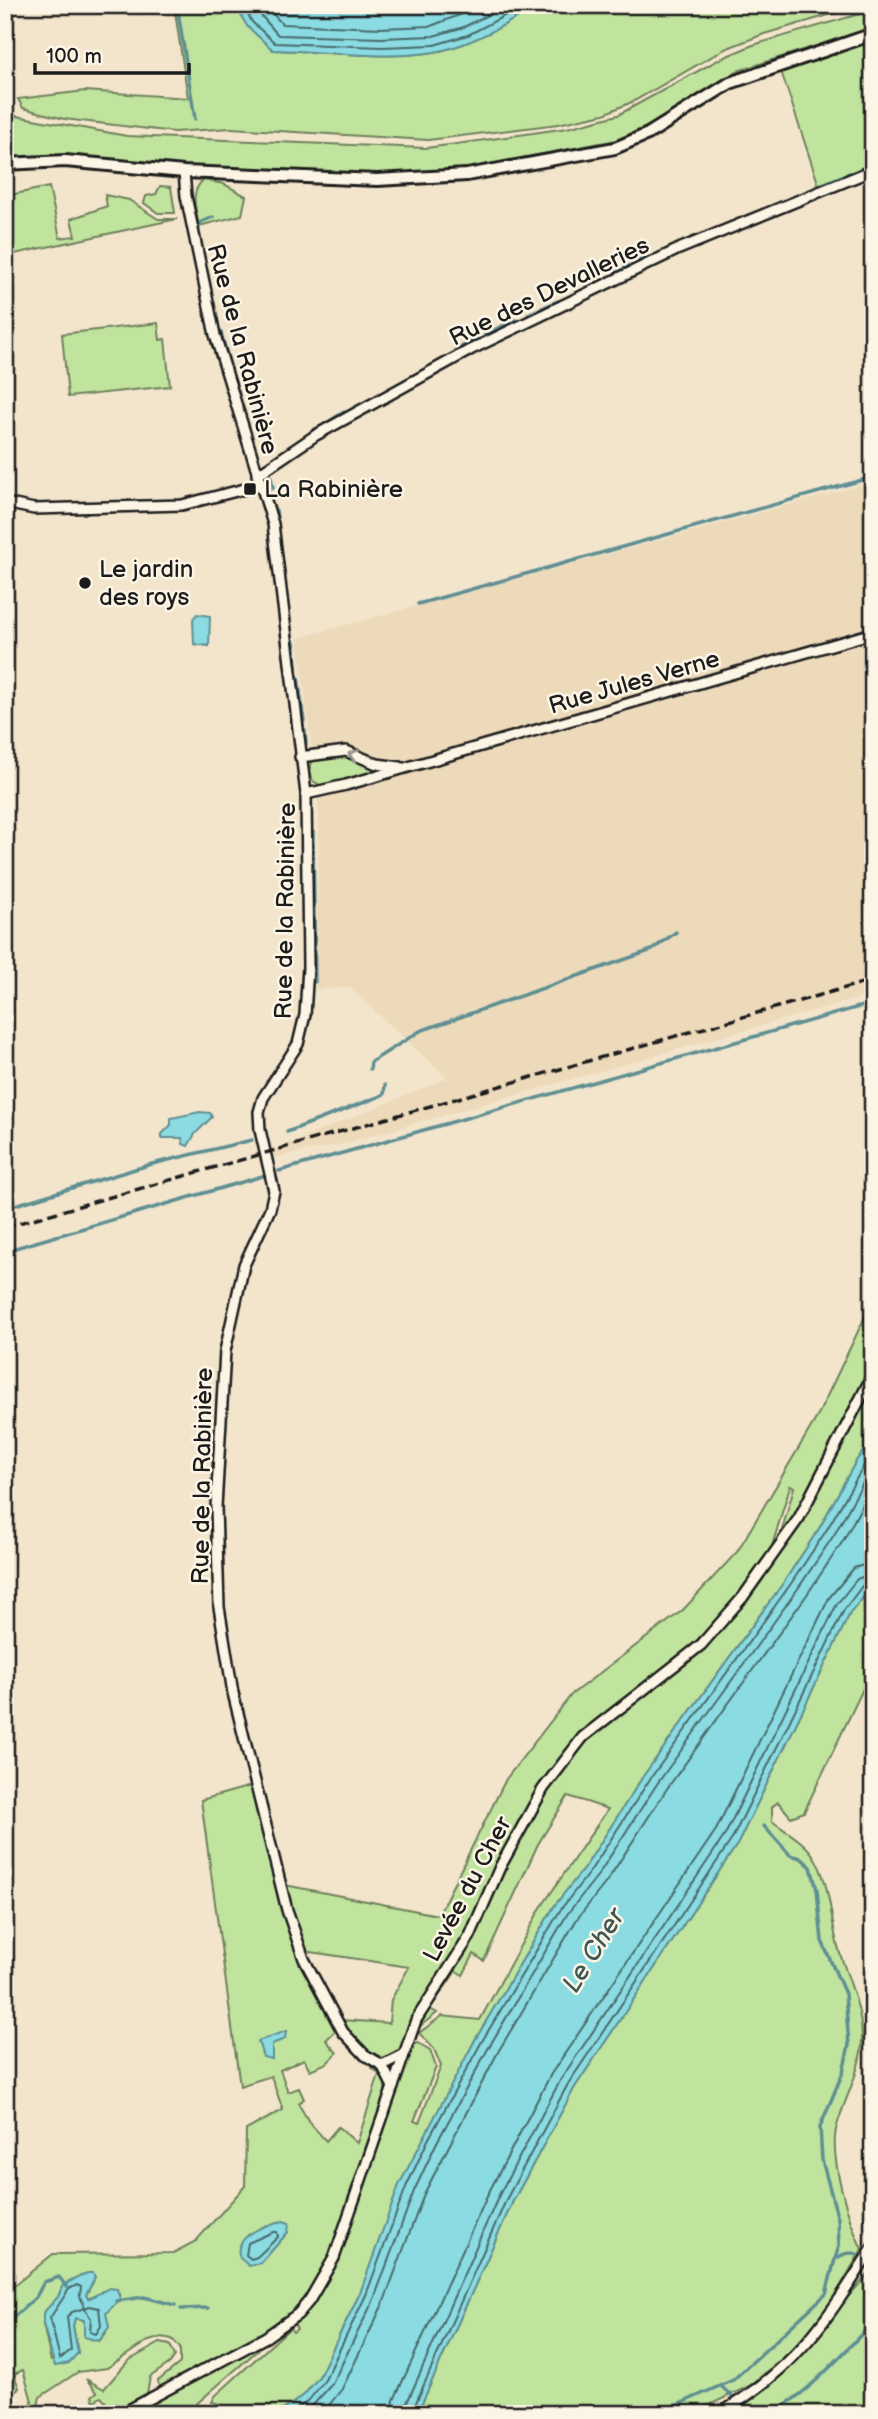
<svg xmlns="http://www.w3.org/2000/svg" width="878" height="2419" viewBox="0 0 878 2419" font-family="'Balsamiq Sans',sans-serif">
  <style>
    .built { fill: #eddabb }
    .green { fill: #c0e49d; stroke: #6e805c; stroke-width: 2; fill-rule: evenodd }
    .water { fill: #8adce2; stroke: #5e8f93; stroke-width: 2 }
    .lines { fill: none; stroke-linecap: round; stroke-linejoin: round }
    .shore { stroke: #48696b; stroke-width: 2 }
    .stream { stroke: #5e8f93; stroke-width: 3.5 }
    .minor-casing { stroke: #1c1c1c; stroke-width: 14 }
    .tertiary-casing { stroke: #1c1c1c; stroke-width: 16 }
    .minor { stroke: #fcf5e5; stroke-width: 9 }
    .tertiary { stroke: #fcf5e5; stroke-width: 10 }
    .rail { stroke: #1c1c1c; stroke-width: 3.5; stroke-dasharray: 10 5; stroke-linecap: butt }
    .oneway { stroke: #97938b }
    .poi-dot { fill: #1c1c1c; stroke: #fcf5e5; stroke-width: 2.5 }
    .labels { text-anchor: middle; stroke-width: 5; stroke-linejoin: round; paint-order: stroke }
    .street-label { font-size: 24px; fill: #1c1c1c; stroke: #fcf5e5 }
    .poi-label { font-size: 24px; fill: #1c1c1c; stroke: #fcf5e5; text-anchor: start }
    .water-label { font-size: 26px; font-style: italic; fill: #3d5657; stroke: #fcf5e5 }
  </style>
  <rect width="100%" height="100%" fill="#f3e5cc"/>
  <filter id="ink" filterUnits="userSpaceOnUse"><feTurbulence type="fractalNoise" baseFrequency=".0143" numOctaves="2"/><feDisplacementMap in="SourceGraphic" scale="14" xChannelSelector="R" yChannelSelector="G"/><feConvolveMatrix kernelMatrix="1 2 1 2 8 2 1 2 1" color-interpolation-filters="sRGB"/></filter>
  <g filter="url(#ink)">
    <polygon class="built" points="873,482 873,994 335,1146 267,1159 266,1153 447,1078 350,988 316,989 319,810 298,638"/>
    <g class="green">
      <path d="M174 5H235L273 50C326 51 401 63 451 48 482 39 511 21 539 5H863L764 34 725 49 634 101 604 114 558 124 428 140 231 128 174 132 64 119 23 108 18 99 85 91 188 98Z"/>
      <polygon points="873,10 873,28 737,71 651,125 616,140 444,173 409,177 124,163 67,156 5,159 5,114 127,136 426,148 464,143 567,128 618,115 720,59 753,45"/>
      <polygon points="873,41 873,167 820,189 781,71"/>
      <path d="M203 180 224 184 246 196 242 215 199 226C196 209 189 193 203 180Z"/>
      <polygon points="160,186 171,187 175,213 158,213 144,203 146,196 156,194"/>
      <polygon points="49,187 60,238 75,236 71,219 107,206 105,195 129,200 158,219 177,219 5,256 5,196"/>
      <polygon points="158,323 160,340 165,339 170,386 68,397 62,334"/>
      <path d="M340 754 389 770 322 786 313 781 309 773C310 754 324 756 340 754Z"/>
      <path d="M873 1300V1363L804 1501 786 1531 782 1530 794 1487 790 1486 769 1556 723 1614 677 1660 589 1726 546 1778 502 1855 473 1921 417 2010 400 2052 383 2060C363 2055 351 2035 339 2020L389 2023 391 2000 409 1967 305 1951 285 1885 438 1915 506 1779 572 1694 683 1610 737 1552 817 1417Z"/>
      <polygon points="873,1381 873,1438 856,1461 820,1527 784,1582 644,1775 585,1867 555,1905 475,2040 443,2102 360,2293 319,2377 304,2395 283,2410 267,2414 225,2414 222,2404 212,2402 215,2396 290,2328 293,2332 297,2329 294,2324 314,2301 336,2264 412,2045 418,2043 430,2050 436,2067 414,2121 419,2123 441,2066 434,2049 419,2033 442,2016 480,2020 540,1909 608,1809 568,1796 538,1844 484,1961 474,1954 463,1975 456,1971 430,2009 437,2013 419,2027 546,1792 569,1759 592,1733 695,1655 742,1603 805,1515"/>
      <path d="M873 1586V1668L804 1812 791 1817 778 1802 772 1807V1821C785 1831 804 1841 813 1855 830 1881 830 1917 838 1947 847 1978 862 2006 862 2039 862 2069 845 2097 837 2126 828 2154 849 2223 862 2249L832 2301 801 2342 751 2385 691 2414H417L513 2201 575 2087 738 1843 850 1613Z"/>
      <path d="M251 1786 282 1909 301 1965 335 2031 326 2040 337 2053 327 2063 310 2070 304 2059 280 2070 288 2092 299 2088 304 2099 298 2103 309 2122 326 2141 338 2127 357 2143 379 2074 368 2064C386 2070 387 2085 384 2102 357 2182 340 2283 266 2333L159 2388 158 2381 180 2363V2348L172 2339 162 2337 146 2342 107 2368 78 2372 40 2397 38 2406 44 2414H30L32 2401 23 2370 14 2374 19 2388 5 2397V2293L53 2254 173 2253 196 2241 245 2186 246 2130 283 2110 271 2076 240 2086 201 1800ZM277 2222 288 2223V2232L261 2263 248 2235ZM93 2282 86 2295 88 2299H92L102 2291 120 2293V2299L105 2313 106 2333 99 2341 84 2337V2320L75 2318 73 2326 78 2353 51 2361 43 2324 44 2313 58 2297 63 2285Z"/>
      <polygon points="873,2269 873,2414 719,2414 753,2391 830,2317"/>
      <polygon points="160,2343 170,2345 175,2356 170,2363 150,2377 147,2394 113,2414 101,2414 112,2409 101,2397 94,2401 92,2396 97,2392 86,2379 104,2389 128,2361"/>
      <polygon points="259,2349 185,2414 129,2414 243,2353"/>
    </g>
    <g class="water">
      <path d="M235 5H539C511 21 482 39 451 48 401 63 326 51 273 50L247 26Z"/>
      <polygon points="197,614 210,616 209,646 194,644 193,619"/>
      <polygon points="200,1112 210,1113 212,1117 195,1134 188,1146 183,1144 182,1138 162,1138 162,1134 171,1125 171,1118"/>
      <polygon points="873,1438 873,1586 850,1613 738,1843 575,2087 513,2201 417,2414 267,2414 283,2410 304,2395 319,2377 360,2293 399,2185 475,2040 555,1905 585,1867 644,1775 784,1582 820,1527 856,1461"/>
      <polygon points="286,2031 285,2039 272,2044 272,2059 263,2057 258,2041"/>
      <path d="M283 2221 289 2223 288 2232 261 2263 249 2266 240 2258C231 2237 266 2224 283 2221Z"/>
      <polygon points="87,2273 93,2273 95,2277 86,2295 88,2299 109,2288 117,2289 120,2299 106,2313 109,2327 99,2341 84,2337 84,2320 75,2318 73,2326 78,2353 69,2363 55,2366 43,2324 43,2313 58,2297 63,2285"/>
    </g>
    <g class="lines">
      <g class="shore">
        <polyline points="243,5 252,22 275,43 382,47 434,45 468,35 525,5"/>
        <polyline points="252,5 278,35 381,38 433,36 464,27 507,5"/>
        <polyline points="265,5 282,24 381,28 431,26 485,5"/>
        <polygon points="273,2232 277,2232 278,2237 257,2257 251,2259 246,2255 248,2243"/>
        <polygon points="77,2285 81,2287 80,2296 85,2308 72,2312 67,2317 71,2350 60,2359 50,2318 69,2289"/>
        <polygon points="89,2306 99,2308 101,2326 96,2334 90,2332 91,2318 85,2310"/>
        <polyline points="290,2414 309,2400 325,2380 366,2295 406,2187 428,2140 481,2043 561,1909 591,1870 650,1779 790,1585 826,1531 873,1450"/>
        <polyline points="305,2414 332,2384 374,2299 414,2191 436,2144 489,2047 568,1913 598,1875 657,1784 797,1590 834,1535 873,1465"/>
        <polyline points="322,2414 342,2389 383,2304 424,2194 498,2052 577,1919 607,1881 666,1790 806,1596 843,1541 873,1485"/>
        <polyline points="392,2414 394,2400 490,2190 551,2074 716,1830 829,1598 854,1568 873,1562"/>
        <polyline points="402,2414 499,2195 561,2079 725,1835 837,1604 857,1579 873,1573"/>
        <polyline points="411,2414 507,2198 568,2084 732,1839 844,1610 862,1586 873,1582"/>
      </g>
      <g class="stream">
        <polyline points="177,5 195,119"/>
        <polyline points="858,170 873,164"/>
        <polyline points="815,187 849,173"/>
        <polyline points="213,217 201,222 198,231 218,324"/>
        <polyline points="614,274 647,256"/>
        <polyline points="570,296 602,280"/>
        <polyline points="528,314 558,301"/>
        <polyline points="221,333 238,395"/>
        <polyline points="485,334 515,320"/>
        <polyline points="461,347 478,338"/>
        <polyline points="312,432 344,412"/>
        <polyline points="271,477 273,488"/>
        <polyline points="276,510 283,567"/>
        <polyline points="418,604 873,477"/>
        <polyline points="290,632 295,645 296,668"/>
        <polyline points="298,677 304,721"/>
        <polyline points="305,730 306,744"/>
        <polyline points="313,832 315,982"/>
        <polyline points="370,1069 371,1062 420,1031 652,950 676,932"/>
        <polyline points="287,1132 378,1097 384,1094 385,1085"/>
        <polyline points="279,1171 873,1003"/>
        <polyline points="5,1208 152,1164 252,1140"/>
        <polyline points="5,1251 266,1175"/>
        <polyline points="764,1826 790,1855 801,1858 811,1867 817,1890 822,1941 845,1994 849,2045 843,2072 820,2127 822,2160 838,2219 839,2246 835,2259"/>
        <polyline points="116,2301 144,2297 175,2305"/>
        <polyline points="181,2309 208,2308"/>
        <polyline points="5,2325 36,2297 44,2282 59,2277 67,2287"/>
        <path d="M721 2386C730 2394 742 2410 755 2413 790 2419 849 2346 873 2322"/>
        <path d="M657 2414 733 2380 826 2294 835 2259C851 2248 858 2253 873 2264"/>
        <polyline points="735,2414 745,2408"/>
      </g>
      <g class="minor-casing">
        <g id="minor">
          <polyline points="184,172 186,196 215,335 273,524 306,794 308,967 305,1015 298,1044 263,1098 259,1112 260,1130 274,1191 270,1209 244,1265 225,1351 216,1507 219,1607 233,1693 287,1910 304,1959 343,2032 365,2055 382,2065 393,2087"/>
          <polyline points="257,475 316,435 470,350 679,249 873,170"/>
          <polyline points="5,503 34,509 182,505 260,485"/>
          <polyline points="300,757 346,751 377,764 400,767"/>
          <polyline points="306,794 346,785 873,633"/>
          <polyline points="382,2065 404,2054"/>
          <polyline points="121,2414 266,2337 298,2314 309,2301 334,2258 416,2020 470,1936 500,1867 543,1789 583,1737 701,1645 743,1597 799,1518 873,1374"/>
          <path d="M719 2414C797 2367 826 2322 873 2247"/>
        </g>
      </g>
      <g class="tertiary-casing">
        <polyline id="tertiary" points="5,164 65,161 184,172 377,180 467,175 615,148 648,134 730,83 873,34"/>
      </g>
      <use href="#minor" class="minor"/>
      <use href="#tertiary" class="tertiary"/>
      <polyline class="rail" points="5,1227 873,980"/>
    </g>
    <defs><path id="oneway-chevron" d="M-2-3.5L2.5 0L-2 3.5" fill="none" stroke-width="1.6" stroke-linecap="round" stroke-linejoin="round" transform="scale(1.75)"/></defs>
    <use class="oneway" href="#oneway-chevron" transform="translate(353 755) rotate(-162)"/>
  </g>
  <g class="poi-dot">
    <rect x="243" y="482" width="14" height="14" rx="3.5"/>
    <circle cx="85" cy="583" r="7"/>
  </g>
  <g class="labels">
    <g class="street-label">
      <text transform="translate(549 291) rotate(-26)" y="8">Rue des Devalleries</text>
      <text transform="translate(243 349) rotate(75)" y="8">Rue de la Rabinière</text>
      <text transform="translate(634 682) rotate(-16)" y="8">Rue Jules Verne</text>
      <text transform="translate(285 911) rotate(-89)" y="8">Rue de la Rabinière</text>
      <text transform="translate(202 1476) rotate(-89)" y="8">Rue de la Rabinière</text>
      <text transform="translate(467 1889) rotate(-62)" y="8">Levée du Cher</text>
    </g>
    <g class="poi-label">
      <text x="264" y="497">La Rabinière</text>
      <text x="99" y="577">Le jardin<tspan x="99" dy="28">des roys</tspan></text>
    </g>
    <g class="water-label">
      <text transform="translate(593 1950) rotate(-58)" y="9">Le Cher</text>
    </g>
  </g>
  <rect width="878" height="2419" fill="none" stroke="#fcf5e5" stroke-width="28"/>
  <rect x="14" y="14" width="850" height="2391" fill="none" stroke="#1c1c1c" stroke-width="2.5" filter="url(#ink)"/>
  <path d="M35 63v10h154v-10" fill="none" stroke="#1c1c1c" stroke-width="3.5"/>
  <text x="46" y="63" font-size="21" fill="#1c1c1c" stroke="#fcf5e5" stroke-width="5" paint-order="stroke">100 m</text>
</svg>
